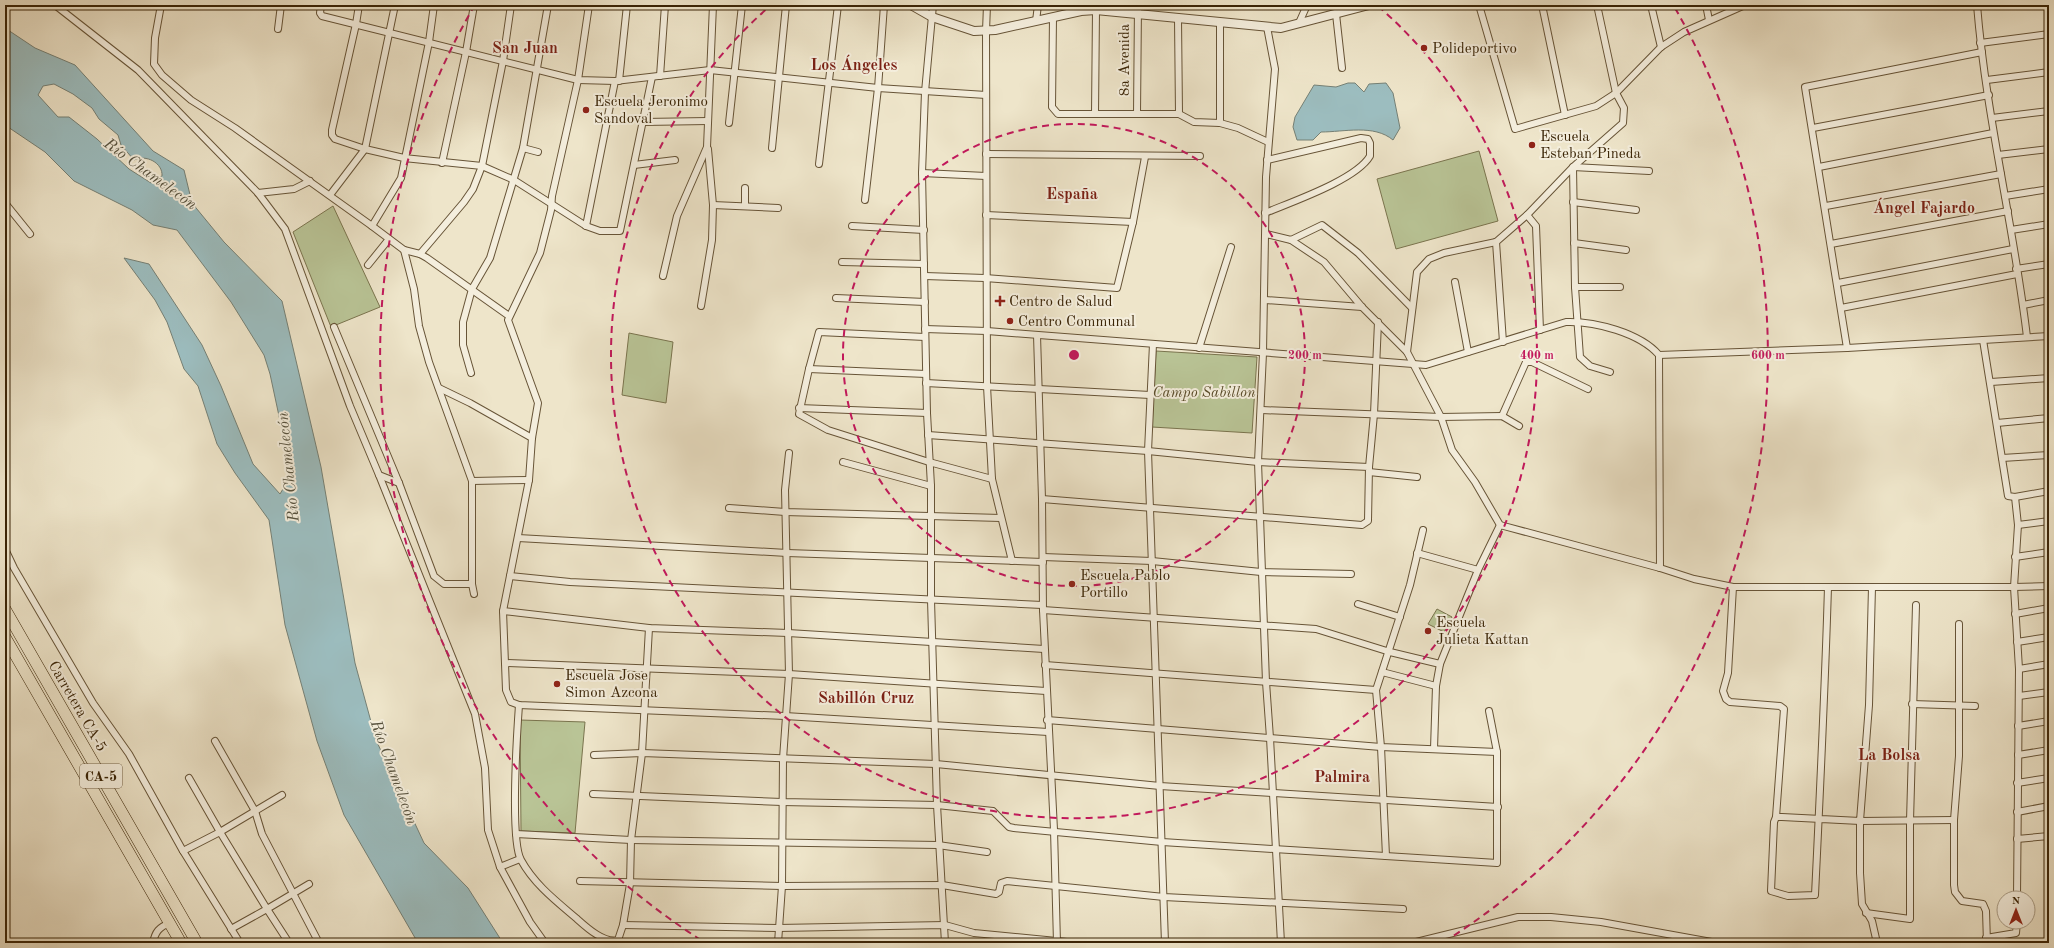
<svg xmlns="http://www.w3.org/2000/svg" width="2054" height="948" viewBox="0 0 2054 948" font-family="'Old Standard TT',serif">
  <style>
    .green { fill: #b9c496; stroke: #7a744e }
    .water { fill: #9cbdbf; stroke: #758075; fill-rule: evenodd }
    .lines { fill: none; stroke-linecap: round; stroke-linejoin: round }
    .minor-casing { stroke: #675437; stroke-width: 8 }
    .tertiary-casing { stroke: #675437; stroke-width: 10 }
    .trunk-casing { stroke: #3a2406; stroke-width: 12 }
    .minor { stroke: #f4eedd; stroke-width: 6 }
    .tertiary { stroke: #f4eedd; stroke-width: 8 }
    .trunk { stroke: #eee5ca; stroke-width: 11 }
    .ring { fill: none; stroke: #c2185b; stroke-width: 2; stroke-dasharray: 7 5 }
    .poi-dot { fill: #8f2418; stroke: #f4eedd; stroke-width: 1.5 }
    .labels { text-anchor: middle; stroke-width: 4; stroke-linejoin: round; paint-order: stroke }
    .shield { fill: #f4eedd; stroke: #726146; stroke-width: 1 }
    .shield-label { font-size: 14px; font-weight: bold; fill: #3a2406 }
    .poi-label { font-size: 15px; fill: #3a2406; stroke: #f4eedd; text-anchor: start }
    .street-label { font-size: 15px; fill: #3a2406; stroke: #f4eedd }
    .park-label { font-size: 15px; font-style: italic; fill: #5a4c2a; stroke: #f4eedd }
    .neighbourhood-label { font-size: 16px; font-weight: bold; fill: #7a1f14; stroke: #f4eedd }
    .water-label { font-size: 16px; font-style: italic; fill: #57523e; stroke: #f4eedd }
    .centre { fill: #c2185b; stroke: #f4eedd; stroke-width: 2 }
    .ring-label { font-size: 12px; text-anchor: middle; font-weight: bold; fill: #c2185b; stroke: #f4eedd; stroke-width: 4; stroke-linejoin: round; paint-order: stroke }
  </style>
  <rect width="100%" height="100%" fill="#eee5ca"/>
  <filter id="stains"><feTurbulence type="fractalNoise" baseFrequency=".005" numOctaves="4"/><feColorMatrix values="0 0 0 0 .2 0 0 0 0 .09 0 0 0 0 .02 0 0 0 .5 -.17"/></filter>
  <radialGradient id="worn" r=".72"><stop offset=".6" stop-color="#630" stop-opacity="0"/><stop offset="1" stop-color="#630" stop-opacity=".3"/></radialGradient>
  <g class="green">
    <polygon points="1479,151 1498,221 1396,249 1377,179"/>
    <polygon points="333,206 380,307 331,327 293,232"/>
    <polygon points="629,333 673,342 666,403 622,395"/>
    <polygon points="1156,351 1257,357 1252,433 1152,427"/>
    <polygon points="1437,609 1452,617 1444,632 1428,624"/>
    <polygon points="520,720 585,722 575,833 521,831"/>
  </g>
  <g class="water">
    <path d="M5 28 35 48 75 65 153 151 184 170 192 203 224 242 282 301 321 467 355 663 376 740 424 843 468 888 503 943H418L344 815 317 741 285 625 269 520 235 473 217 444 198 386 184 369 167 322 155 300 124 258 149 264 202 345 221 386 253 464 280 494 287 482 288 467 285 444 270 374 264 355 231 302 177 230 153 225 132 210 74 181 45 152 5 125ZM54 84 73 94 92 108 99 119 118 135 121 145 134 160C146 154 163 163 162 176L151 183 129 169 97 139 69 117H58L38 95 43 86Z"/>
    <path d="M1348 83H1355L1364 92 1369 84 1386 83 1393 93 1400 128 1393 140C1374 124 1344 132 1321 132L1313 140H1297L1293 127 1295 117 1314 85 1336 87Z"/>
  </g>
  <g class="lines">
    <g class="minor-casing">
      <g id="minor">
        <polyline points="55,5 138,70 258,193 285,229 350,406 379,475 399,483"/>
        <polyline points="161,5 155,38 154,64 162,75 191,100 235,128 372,226 404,250 420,254 427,258 509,316"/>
        <polyline points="321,5 320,13 322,16 578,80 615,81 710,70 878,88 986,95"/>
        <polyline points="359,5 356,24 332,130 332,135 335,139 365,149 404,158 482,166 514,180 586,226 600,231 620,231 652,77"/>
        <polyline points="589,5 578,80 552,196 551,210 540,253 508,320 538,403 532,438 529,480 503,611 506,690 511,702 519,705 785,716 1048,732"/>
        <polyline points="933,5 925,92 922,173 927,413 931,486 931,600 937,805 945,943"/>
        <polyline points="987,5 986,31 987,386 992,479 1012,561"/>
        <polyline points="1479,5 1515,129 1596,106 1616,93 1661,47 1684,32 1745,5"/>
        <polyline points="1542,5 1565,115"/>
        <polyline points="1597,5 1616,93 1624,108 1623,123 1573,167 1527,215 1496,242 1444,253 1429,259 1417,272 1407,352 1441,417 1452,450 1475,482 1500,525 1660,568 1694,579 1733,587 2014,587 2049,586"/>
        <polyline points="1651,5 1661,47"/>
        <polyline points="1706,5 1709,20"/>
        <path d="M1977 5C1986 117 2014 226 2027 337"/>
        <polyline points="1336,14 1342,68"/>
        <polyline points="1053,17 1052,107 1058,114 1179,114 1194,122 1220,123 1238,128 1268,142"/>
        <polyline points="1178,19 1179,114"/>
        <polyline points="1036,21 1038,5"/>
        <polyline points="1299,23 1307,5"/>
        <polyline points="1267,27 1275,69 1266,177 1263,353 1258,462 1266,682 1270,738 1281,943"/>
        <polyline points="278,29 281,5"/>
        <polyline points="1980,43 2049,34"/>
        <polyline points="660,76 665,5"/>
        <polyline points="1987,80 2049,72"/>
        <polyline points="619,81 627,5"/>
        <polyline points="1095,114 1096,10"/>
        <polyline points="1137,114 1138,5"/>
        <polyline points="1992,118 2049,111"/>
        <polyline points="643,122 708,121"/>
        <polyline points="729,123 742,5"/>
        <polyline points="1220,123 1220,23"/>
        <polyline points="1813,128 1989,95"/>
        <polyline points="523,148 538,152"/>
        <polyline points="772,148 786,5"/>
        <polyline points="986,154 1200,156"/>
        <polyline points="1998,155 2049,149"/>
        <polyline points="442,163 466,52 474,5"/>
        <polyline points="819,164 838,5"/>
        <polyline points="634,165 675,160"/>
        <polyline points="1819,167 1993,133"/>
        <polyline points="922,173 986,176"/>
        <polyline points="745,188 745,206"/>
        <polyline points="258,193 294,189 310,181"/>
        <polyline points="330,195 365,149 395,5"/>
        <polyline points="2005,196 2049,189"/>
        <polyline points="865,200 878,88 884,5"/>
        <polyline points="1573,202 1636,210"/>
        <polyline points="5,203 30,234"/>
        <polyline points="713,205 778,208"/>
        <polyline points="1826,206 2001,174"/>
        <path d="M1265 213C1291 202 1356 180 1370 156V143L1368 139 1361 138 1267 160"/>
        <polyline points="986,215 1133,222"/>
        <polyline points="1527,215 1536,226 1540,330"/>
        <polyline points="372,226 401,178 429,42 434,5"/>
        <polyline points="586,226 615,81"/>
        <polyline points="852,226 924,230"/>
        <polyline points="2011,230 2049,224"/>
        <polyline points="1266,234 1291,240 1322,225 1358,253 1412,308"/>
        <polyline points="1291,240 1324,262 1362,307 1407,352"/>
        <polyline points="1496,242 1503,342"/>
        <polyline points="1574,243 1626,250"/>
        <polyline points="1831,244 2008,211"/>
        <polyline points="404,250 414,289 419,326 429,362 472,481 472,584 474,594"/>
        <polyline points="420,254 464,202 473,189 482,166 503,61 511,5"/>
        <polyline points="842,262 924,264"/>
        <polyline points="368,265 389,239"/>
        <polyline points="2016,269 2049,264"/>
        <polyline points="663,276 677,216 707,147 713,5"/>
        <polyline points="925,276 985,278 1117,288 1133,222 1145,157"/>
        <polyline points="1455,282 1468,352"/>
        <polyline points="1838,283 2013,249"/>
        <polyline points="1575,287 1620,287"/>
        <polyline points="836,298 925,302"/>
        <polyline points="1265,300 1362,307"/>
        <polyline points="2023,305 2049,300"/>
        <polyline points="701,306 712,240 713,205 708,149"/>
        <polyline points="1841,308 2017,274"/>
        <polyline points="334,327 399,483 434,576 444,584 472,584"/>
        <path d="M925 329 987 331 1426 365 1566 322C1595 321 1640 333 1659 355L1660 568"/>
        <polyline points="1037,335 1042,499 1043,610 1054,830 1057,943"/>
        <polyline points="925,337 819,332 809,369 799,414 828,430 929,462 992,479"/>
        <polyline points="1983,340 2008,496 2015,497 2049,491"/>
        <polyline points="1153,344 1148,451 1165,943"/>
        <polyline points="1199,348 1231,247"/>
        <polyline points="1847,348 1805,87 1982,52"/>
        <polyline points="1659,355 1847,348 2049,336"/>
        <polyline points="809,369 926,374"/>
        <polyline points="1610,372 1590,366 1580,357 1575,287 1573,167 1649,171"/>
        <polyline points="471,373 463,345 463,322 472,289 490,258 523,148 548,5"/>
        <polyline points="1991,382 2049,378"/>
        <polyline points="926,383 1150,395"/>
        <polyline points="439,388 470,403 532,438"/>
        <polyline points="799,408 927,413"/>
        <polyline points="1262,410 1441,417 1502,416 1519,426"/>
        <polyline points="1502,416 1526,362 1532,362 1588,389"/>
        <polyline points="1997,423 2049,418"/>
        <polyline points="928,435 1148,451 1258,462 1369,467 1368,521 1362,525 1042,499"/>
        <polyline points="2002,458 2049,455"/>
        <polyline points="843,462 931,486"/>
        <polyline points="1369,467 1374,414 1378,322"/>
        <polyline points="1369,472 1417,477"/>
        <polyline points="379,475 475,714 485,768 488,830 500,867 520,859"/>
        <polyline points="472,481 529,480"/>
        <polyline points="2015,497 2018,525 2014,587 2019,669 2017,898"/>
        <polyline points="729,508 785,512 1001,518"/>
        <polyline points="2018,525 2049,521"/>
        <polyline points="518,538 787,553 1043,562"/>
        <polyline points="5,549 14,568 93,703 129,754 183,851 240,943"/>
        <polyline points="1417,553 1478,570"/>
        <polyline points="1043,557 1152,561 1261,572 1351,574"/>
        <polyline points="2015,557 2049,552"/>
        <polyline points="510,576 570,582 1042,605"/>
        <polyline points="1733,587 1728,673 1723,691 1726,699 1730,702 1780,706 1784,709 1776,817"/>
        <path d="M1828 587C1825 690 1820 792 1815 895L1788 896 1771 891 1774 822 1776 817H1782L1860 821 1869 705 1872 587"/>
        <polyline points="1358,604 1400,617"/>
        <polyline points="1043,610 1316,629 1390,652 1440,664"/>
        <polyline points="503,611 649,628 788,633 1044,649"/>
        <polyline points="2015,614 2049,608"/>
        <polyline points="1959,624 1959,756 1954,820 1954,885 1955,892 1962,901 1983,904 1986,911 1987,943"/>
        <polyline points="2017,642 2049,637"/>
        <polyline points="505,663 789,674 1046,691"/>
        <polyline points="1045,665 1376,690"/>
        <polyline points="2019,669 2049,664"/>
        <polyline points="1382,672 1436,686"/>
        <polyline points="2019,696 2049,692"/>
        <polyline points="1912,704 1975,706"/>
        <path d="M519 705C517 733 510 840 521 860 534 884 556 901 576 918 585 926 604 944 618 940L623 925 630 884 631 840 642 753 649 628"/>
        <polyline points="1047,720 1381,747 1497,752"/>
        <polyline points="2018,726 2049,721"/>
        <polyline points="215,741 255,811 262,834 319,943"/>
        <polyline points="1434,749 1436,686 1440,664 1478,570 1500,525"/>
        <polyline points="594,755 642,753 936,764 1160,786 1498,807"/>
        <polyline points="2018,755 2049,750"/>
        <polyline points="189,778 220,832 282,795"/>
        <polyline points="2017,783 2049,778"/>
        <polyline points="593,794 782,802 937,805 993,811 1009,827 1014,828 1162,842 1497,863 1497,752 1489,711"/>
        <polyline points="2017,812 2049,806"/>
        <polyline points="516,834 631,840 938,845 987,852"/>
        <polyline points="2017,839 2049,836"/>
        <polyline points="183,851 220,832 267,909 231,929"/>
        <polyline points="1386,856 1381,747 1376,690 1410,585 1423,530"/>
        <polyline points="500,867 530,922 545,943"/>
        <polyline points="580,881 782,886 942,885 996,894 999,892 1001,883 1007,881 1164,897 1403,909"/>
        <polyline points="1866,913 1910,919 1910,821 1916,605"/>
        <polyline points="623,925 778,928 945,925 974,933 1077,943"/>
        <polyline points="1986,938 2016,933 2017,922"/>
        <path d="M153 943C155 932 159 927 170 923"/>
        <polyline points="289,943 267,909 309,884"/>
        <polyline points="778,943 782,886 783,759 789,674 785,490 789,453"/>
        <polyline points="1412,943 1518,917 1551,917 1601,922 1717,943"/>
        <polyline points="1877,943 1872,921 1862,904 1860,873 1860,821 1954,820"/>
      </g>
    </g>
    <g class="tertiary-casing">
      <polyline id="tertiary" points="911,5 932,17 974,31 995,30 1081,11 1096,10 1281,28 1369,5"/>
    </g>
    <g class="trunk-casing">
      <g id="trunk">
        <polyline points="5,609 197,943"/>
        <polyline points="5,637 181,943"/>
      </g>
    </g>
    <use href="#minor" class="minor"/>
    <use href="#tertiary" class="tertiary"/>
    <use href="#trunk" class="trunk"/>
  </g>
  <g class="ring">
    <circle cx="1074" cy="355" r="231"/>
    <path d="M1378 6A463 463 0 1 1 770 6"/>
    <path d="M701 940A694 694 0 0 1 473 8M1675 8A694 694 0 0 1 1447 940"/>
  </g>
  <g class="poi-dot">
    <circle cx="1424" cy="48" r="4"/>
    <circle cx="586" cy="110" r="4"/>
    <circle cx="1532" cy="145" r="4"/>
    <path d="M998 295h4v4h4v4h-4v4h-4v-4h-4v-4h4z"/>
    <circle cx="1010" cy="321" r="4"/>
    <circle cx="1072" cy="584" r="4"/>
    <circle cx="1428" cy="631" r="4"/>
    <circle cx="557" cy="684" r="4"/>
  </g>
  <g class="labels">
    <rect class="shield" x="80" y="764" width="42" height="24" rx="3"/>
    <g class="shield-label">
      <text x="101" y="781">CA-5</text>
    </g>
    <g class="poi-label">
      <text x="1432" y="53">Polideportivo</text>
      <text x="594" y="106">Escuela Jeronimo<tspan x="594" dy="17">Sandoval</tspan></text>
      <text x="1540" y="141">Escuela<tspan x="1540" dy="17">Esteban Pineda</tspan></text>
      <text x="1009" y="306">Centro de Salud</text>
      <text x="1018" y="326">Centro Communal</text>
      <text x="1080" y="580">Escuela Pablo<tspan x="1080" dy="17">Portillo</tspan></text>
      <text x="1436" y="627">Escuela<tspan x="1436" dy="17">Julieta Kattan</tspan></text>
      <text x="565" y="680">Escuela Jose<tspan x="565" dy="17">Simon Azcona</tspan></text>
    </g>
    <g class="street-label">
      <text transform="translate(1124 60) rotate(-90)" y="5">8a Avenida</text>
      <text transform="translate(78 706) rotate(60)" y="5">Carretera CA-5</text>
    </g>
    <g class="park-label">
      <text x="1204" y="397">Campo Sabillon</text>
    </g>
    <g class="neighbourhood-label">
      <text x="525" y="53">San Juan</text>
      <text x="854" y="70">Los Ángeles</text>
      <text x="1072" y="199">España</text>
      <text x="1924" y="213">Ángel Fajardo</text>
      <text x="866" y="703">Sabillón Cruz</text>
      <text x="1889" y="760">La Bolsa</text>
      <text x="1342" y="782">Palmira</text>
    </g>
    <g class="water-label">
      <text transform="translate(151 173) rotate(36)" y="6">Río Chamelecón</text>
      <text transform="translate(287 467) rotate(-96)" y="6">Río Chamelecón</text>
      <text transform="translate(395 772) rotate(70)" y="6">Río Chamelecón</text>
    </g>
  </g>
  <circle cx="1074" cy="355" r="6" class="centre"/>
  <g class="ring-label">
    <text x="1305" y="359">200 m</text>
    <text x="1537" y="359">400 m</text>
    <text x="1768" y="359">600 m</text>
  </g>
  <rect width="2054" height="948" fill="none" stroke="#eee5ca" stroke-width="20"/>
  <rect x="6" y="6" width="2042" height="936" fill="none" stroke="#3a2406" stroke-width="2"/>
  <rect x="10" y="10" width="2034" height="928" fill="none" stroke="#3a2406"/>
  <g transform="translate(2016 910)"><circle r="19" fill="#f4eedd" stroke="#aa9d87"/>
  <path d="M0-3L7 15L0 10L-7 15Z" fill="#8f2418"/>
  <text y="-6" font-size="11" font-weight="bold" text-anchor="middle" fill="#3a2406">N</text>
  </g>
  <rect width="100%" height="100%" filter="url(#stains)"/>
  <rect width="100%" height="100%" fill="url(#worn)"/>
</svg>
